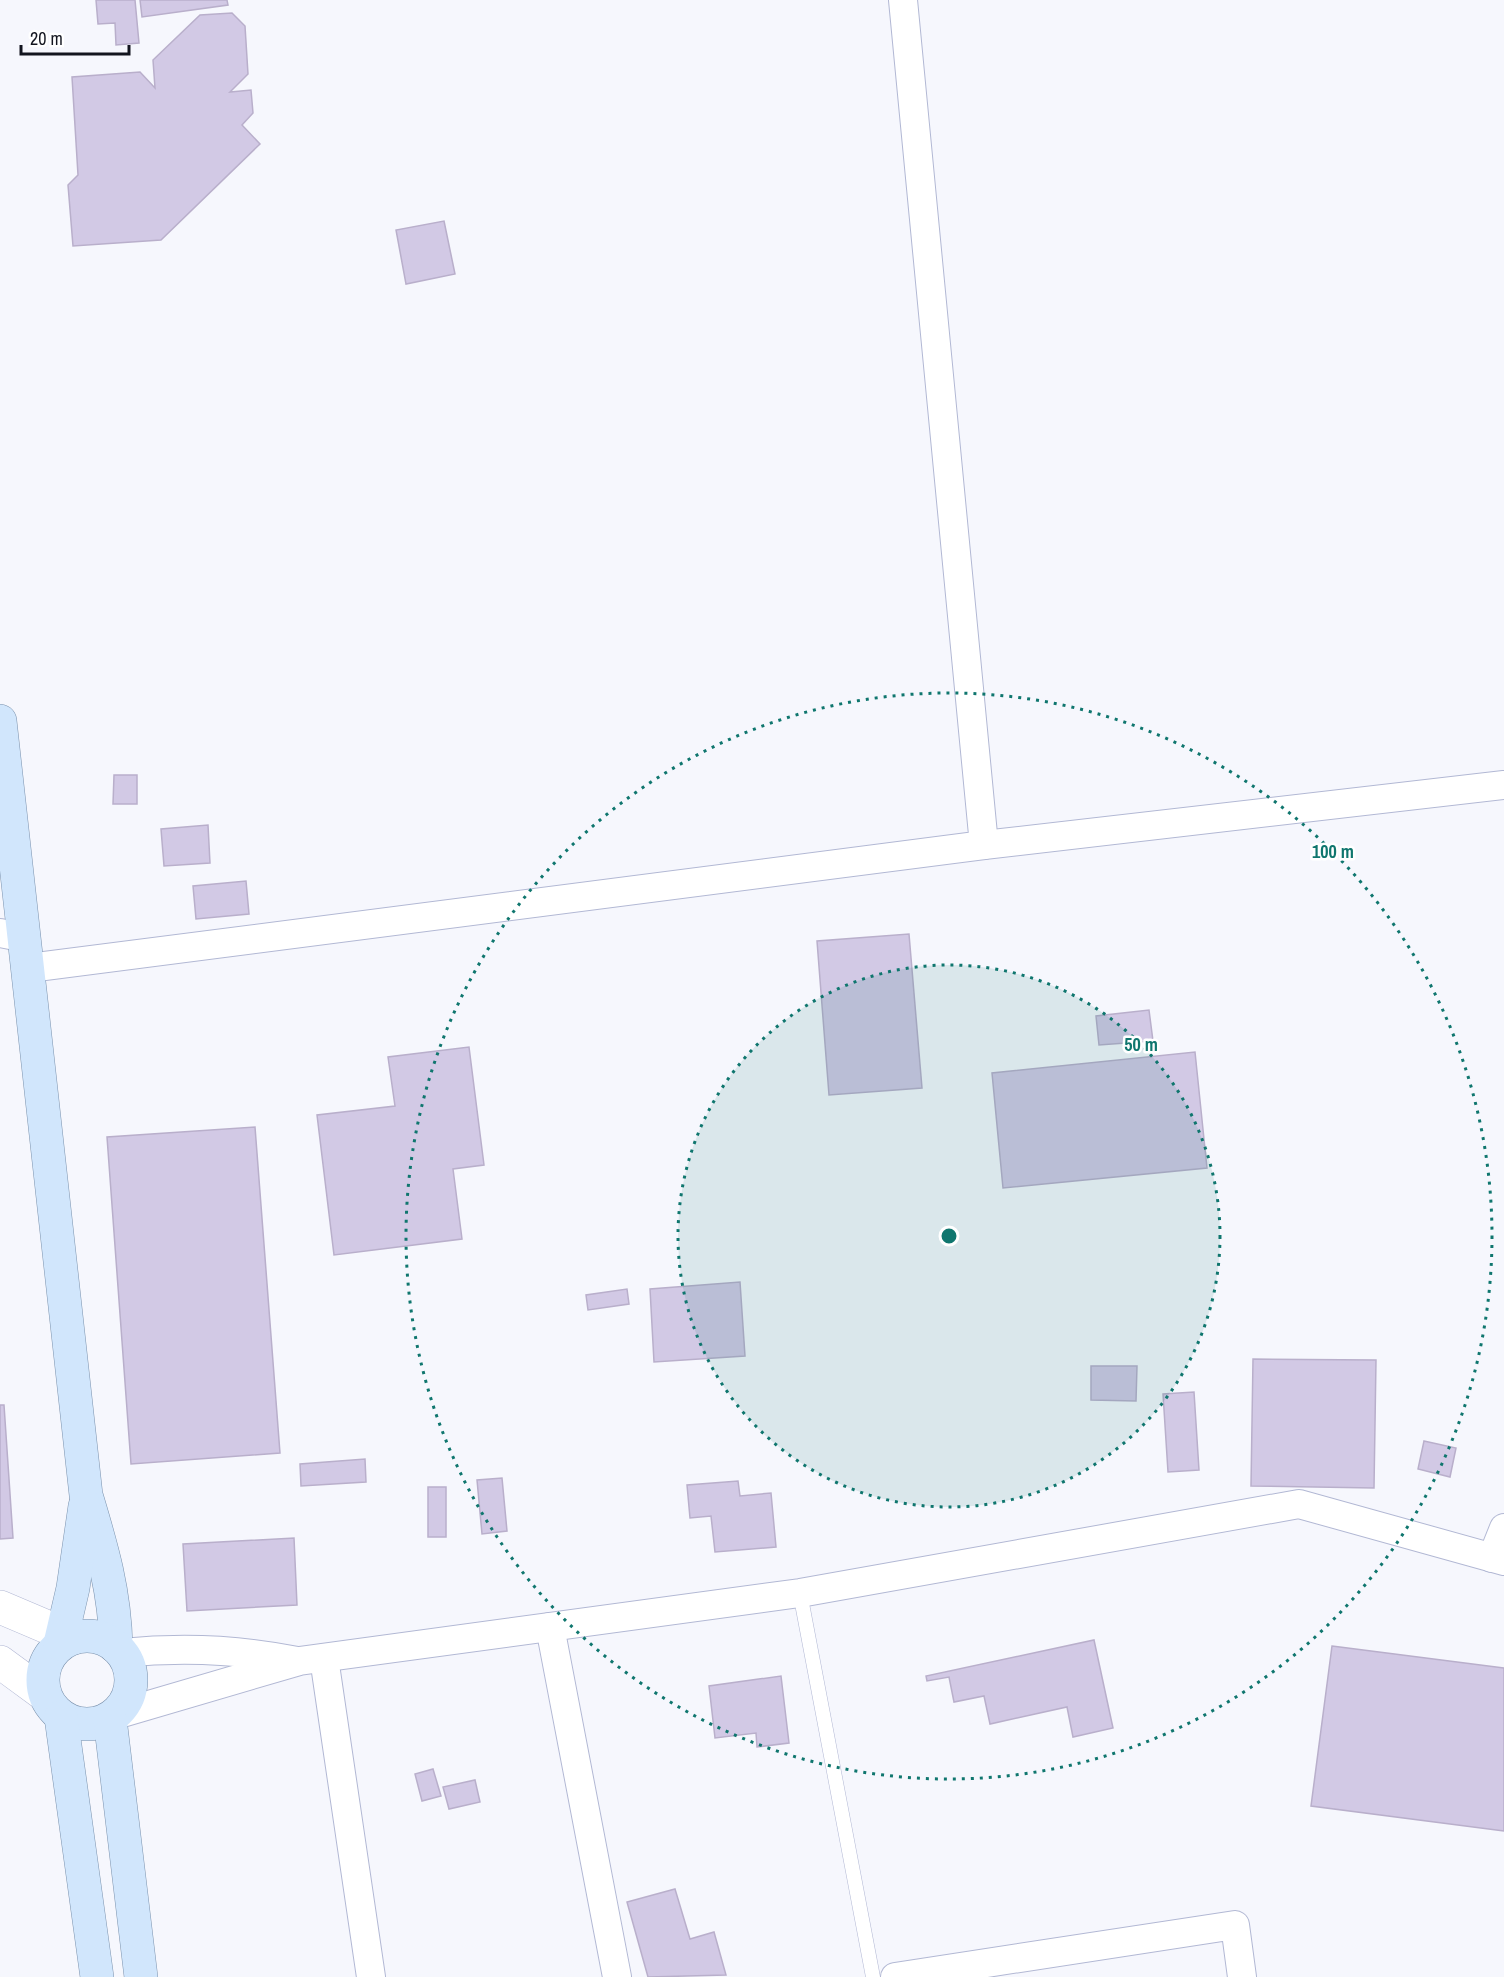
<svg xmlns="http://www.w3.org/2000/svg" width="1504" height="1977" viewBox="0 0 1504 1977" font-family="'Archivo Narrow',sans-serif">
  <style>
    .building { fill: #d2c9e5; stroke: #b9afcb; stroke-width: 1.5 }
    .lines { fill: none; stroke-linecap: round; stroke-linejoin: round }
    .service-casing { stroke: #b2b8d4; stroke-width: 15 }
    .minor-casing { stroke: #b2b8d4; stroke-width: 30 }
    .secondary-casing { stroke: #b2b8d4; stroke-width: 34 }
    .primary-casing { stroke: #7b92ad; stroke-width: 34 }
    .service { stroke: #fff; stroke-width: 14 }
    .minor { stroke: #fff; stroke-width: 28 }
    .secondary { stroke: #fff; stroke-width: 33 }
    .primary { stroke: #d1e6fc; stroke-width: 33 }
    .ring { fill: none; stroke: #0f766e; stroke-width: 3; stroke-dasharray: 3 6 }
    .centre { fill: #0f766e; stroke: #fff; stroke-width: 3 }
    .ring-label { font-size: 18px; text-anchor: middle; font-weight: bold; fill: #0f766e; stroke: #fff; stroke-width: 5; stroke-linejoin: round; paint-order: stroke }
  </style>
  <rect width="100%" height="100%" fill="#f6f7fd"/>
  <g class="building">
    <polygon points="96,0 135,0 139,43 116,45 115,23 98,24"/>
    <polygon points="140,0 227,0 228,5 142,17"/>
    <polygon points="232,13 245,26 248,74 230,92 251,90 253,113 242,125 260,144 161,240 73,246 68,185 78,175 72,77 140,72 155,88 153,60 200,15"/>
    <polygon points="444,221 455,274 406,284 396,230"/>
    <polygon points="114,775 137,775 137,804 113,804"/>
    <polygon points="208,825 210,863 164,866 161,829"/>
    <polygon points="246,881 249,914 196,919 193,886"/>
    <polygon points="909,934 922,1088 829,1095 817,941"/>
    <polygon points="1149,1010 1153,1041 1099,1045 1096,1016"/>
    <polygon points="469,1047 484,1165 453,1169 462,1239 334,1255 317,1115 395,1106 388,1057"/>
    <polygon points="1195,1052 1207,1168 1003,1188 992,1073"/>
    <polygon points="255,1127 280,1453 131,1464 107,1137"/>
    <polygon points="740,1282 745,1356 654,1362 650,1289"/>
    <polygon points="627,1289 629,1304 588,1310 586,1295"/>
    <polygon points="1253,1359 1376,1360 1374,1488 1251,1486"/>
    <polygon points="1091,1366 1137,1366 1136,1401 1091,1400"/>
    <polygon points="1194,1392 1199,1470 1168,1472 1163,1394"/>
    <polygon points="0,1405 4,1405 13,1538 0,1539"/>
    <polygon points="1424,1441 1456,1448 1450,1477 1418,1469"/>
    <polygon points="365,1459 366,1482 301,1486 300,1464"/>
    <polygon points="502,1478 507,1531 482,1534 477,1480"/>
    <polygon points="738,1481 740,1496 771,1493 776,1547 715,1552 711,1516 690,1518 687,1485"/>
    <rect x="428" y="1487" width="18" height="50"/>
    <polygon points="294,1538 297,1605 187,1611 183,1544"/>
    <polygon points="1094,1640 1113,1728 1073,1737 1067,1707 990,1724 984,1696 954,1702 949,1677 927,1681 926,1676"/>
    <polygon points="1332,1646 1504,1668 1504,1831 1311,1806"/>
    <polygon points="781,1676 789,1743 757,1747 756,1733 715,1738 709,1686"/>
    <polygon points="433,1769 441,1796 422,1801 415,1774"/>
    <polygon points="475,1780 480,1802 449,1809 443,1787"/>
    <polygon points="675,1889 690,1939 714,1932 726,1975 648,1977 627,1902"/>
  </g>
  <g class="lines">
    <g class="service-casing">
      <polyline id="service" points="800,1593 873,1977"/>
    </g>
    <g class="minor-casing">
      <g id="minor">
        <polyline points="984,845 1504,785"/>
        <polyline points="0,933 26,938"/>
        <polyline points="29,968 984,845 903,0"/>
        <polyline points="1492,1558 1504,1528"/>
        <polyline points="550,1627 617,1977"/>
        <path d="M122 1653C182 1647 238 1649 297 1661"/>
        <polyline points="324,1658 371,1977"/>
        <polyline points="115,1715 299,1661 800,1593 1299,1504 1504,1561"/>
        <polyline points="895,1977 1235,1925 1242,1977"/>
      </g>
    </g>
    <g class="secondary-casing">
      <g id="secondary">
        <polyline points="0,1607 73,1638"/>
        <polyline points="0,1662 45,1695"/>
      </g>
    </g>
    <g class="primary-casing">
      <g id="primary">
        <path d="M0 721 86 1495C102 1548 115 1592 116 1647"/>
        <circle cx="87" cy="1680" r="44"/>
        <polyline points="60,1644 73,1588 85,1506"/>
        <polyline points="61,1717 97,1977"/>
        <polyline points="110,1719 141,1977"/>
      </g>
    </g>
    <use href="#service" class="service"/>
    <use href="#minor" class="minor"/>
    <use href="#secondary" class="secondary"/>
    <use href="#primary" class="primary"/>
  </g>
  <circle cx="949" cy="1236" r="271" fill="#0f766e" fill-opacity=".12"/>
  <g class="ring">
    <circle cx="949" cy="1236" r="271"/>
    <circle cx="949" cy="1236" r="543"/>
  </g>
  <circle cx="949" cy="1236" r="9" class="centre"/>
  <g class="ring-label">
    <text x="1333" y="858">100 m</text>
    <text x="1141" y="1051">50 m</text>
  </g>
  <path d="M21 45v9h108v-9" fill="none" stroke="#13151f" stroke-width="3"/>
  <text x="30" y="45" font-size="18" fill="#13151f" stroke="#ffffff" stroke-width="4.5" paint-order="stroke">20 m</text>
</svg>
